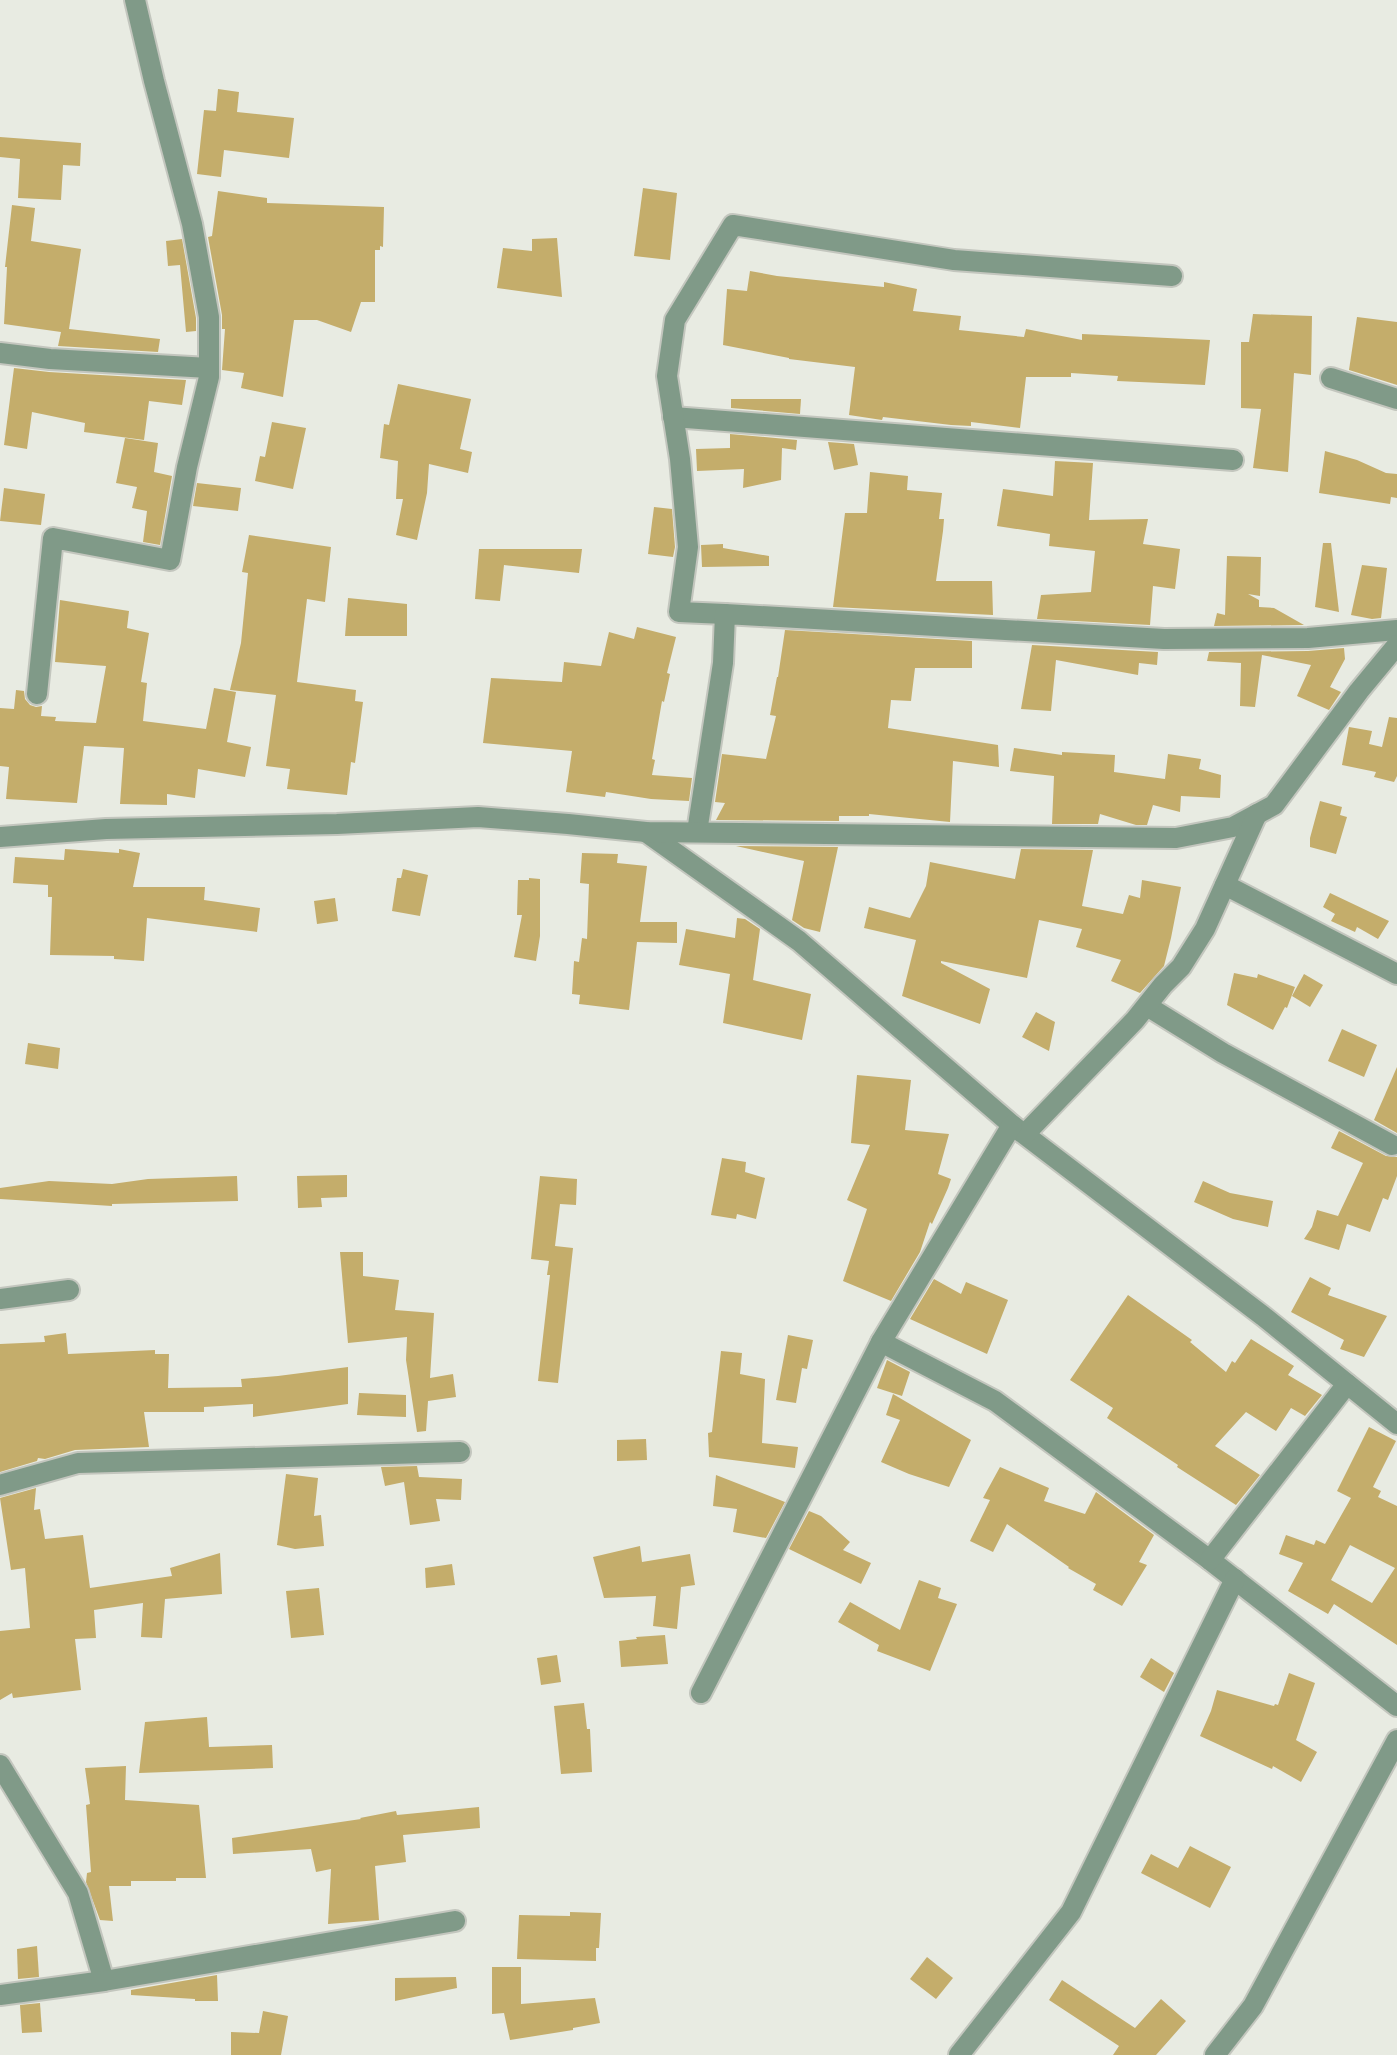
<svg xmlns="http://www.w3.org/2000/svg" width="1397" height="2055" viewBox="0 0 1397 2055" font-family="'Zilla Slab',serif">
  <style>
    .building { fill: #c4ad6b; fill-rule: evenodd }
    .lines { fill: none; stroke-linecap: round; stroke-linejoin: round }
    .street-casing { stroke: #c3c6be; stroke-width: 24 }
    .street { stroke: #809a88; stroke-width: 20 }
  </style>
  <rect width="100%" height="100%" fill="#e8ebe2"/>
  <g class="building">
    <polygon points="218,89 239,92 237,112 294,118 289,158 224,150 221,177 197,174 204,110 216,111"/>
    <polygon points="0,137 81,143 80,166 63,165 61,200 18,198 20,159 0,157"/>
    <polygon points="643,188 677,193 670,260 634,256"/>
    <polygon points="218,191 267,198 267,203 384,207 383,247 380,246 380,250 375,250 375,302 361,302 351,332 317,320 294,320 283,397 241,388 244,373 222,370 225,329 222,329 222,315 208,237 212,236"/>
    <polygon points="12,205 35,208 31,241 81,249 69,329 160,339 158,352 58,346 61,332 4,324 7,267 5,267"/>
    <polygon points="557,238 562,297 497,288 503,248 532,251 532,239"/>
    <polygon points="182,239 196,318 196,331 186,332 180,265 168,266 166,241"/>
    <polygon points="750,271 777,276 884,287 884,282 917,289 913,311 961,316 959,330 1024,337 1026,329 1082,340 1082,334 1210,340 1205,385 1117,381 1118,376 1071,373 1071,377 1026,377 1020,428 971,422 971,426 951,425 883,417 882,420 849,415 855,367 789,359 789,358 723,345 727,289 747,291"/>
    <polygon points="1253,314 1312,316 1311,375 1294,373 1288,472 1253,468 1261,409 1241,408 1241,342 1249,342"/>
    <polygon points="1357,317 1397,322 1397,385 1349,370"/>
    <polygon points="14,368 49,372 186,380 182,405 149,401 144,440 84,432 85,423 32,412 27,449 4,445"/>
    <polygon points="398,384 471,399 460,449 472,452 468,473 429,464 427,493 417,540 396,535 403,499 396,499 398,461 380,458 384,424 389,425"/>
    <polygon points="731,399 801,399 800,414 731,408"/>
    <polygon points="272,422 306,428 293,489 255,481 260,456 265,457"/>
    <polygon points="730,434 797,440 796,450 782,448 781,480 743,488 744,469 697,471 696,449 730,448"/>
    <polygon points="125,438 158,443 154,472 172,476 160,545 143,542 147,511 132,508 137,487 116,483"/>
    <polygon points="828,442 854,444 858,465 834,470"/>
    <polygon points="1325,451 1357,460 1386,473 1397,474 1397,498 1391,497 1390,504 1319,493"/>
    <polygon points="1055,461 1093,463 1089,520 1148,519 1143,544 1180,549 1175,589 1153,586 1150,625 1037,619 1041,595 1091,592 1095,551 1049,546 1050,534 997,526 1003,489 1053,496"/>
    <polygon points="870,472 908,476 907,490 942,493 939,519 944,519 943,531 936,581 992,581 993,615 833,607 845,513 867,513"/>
    <polygon points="197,483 241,488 238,511 193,506"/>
    <polygon points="4,488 45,494 41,525 0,521"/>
    <polygon points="654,507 672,509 675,547 673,557 648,554"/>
    <polygon points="249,535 331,547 325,602 307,599 297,682 356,690 355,701 363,702 355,763 351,762 347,795 287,789 290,769 266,766 276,695 230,690 241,643 248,573 242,572"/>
    <polygon points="1323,543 1331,543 1339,612 1315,607"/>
    <polygon points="723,544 723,548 769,556 769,566 702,567 701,545"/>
    <polygon points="479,549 582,549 579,573 504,565 500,601 475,599"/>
    <polygon points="1227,556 1261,557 1260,596 1248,594 1259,600 1259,607 1274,608 1304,625 1214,626 1217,613 1225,615"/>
    <polygon points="1362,565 1387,568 1381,618 1372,619 1351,615"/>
    <polygon points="348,598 407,604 407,636 345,636"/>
    <polygon points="60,600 129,611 127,628 149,633 141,682 147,683 143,721 206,729 214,688 236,692 227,742 251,747 245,777 198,769 195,798 167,794 167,805 120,804 124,748 84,746 77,803 6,799 9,767 0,766 0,708 14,709 16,690 24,691 25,699 30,705 36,707 42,706 41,716 56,717 55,721 96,723 106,666 55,662"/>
    <polygon points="637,627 676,637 667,673 670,674 664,702 662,701 652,759 655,760 652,775 692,778 689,801 651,799 606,792 605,797 566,792 572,751 483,743 491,678 562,682 564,662 601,666 609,632 634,639"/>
    <polygon points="785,630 972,641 972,668 915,668 911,701 891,700 888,728 998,745 999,767 953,761 950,822 869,814 869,816 839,816 839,821 716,820 725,803 715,802 722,754 766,759 776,716 770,715 777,677 778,677"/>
    <polygon points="1032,645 1158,652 1157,665 1139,663 1138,675 1056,660 1051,711 1021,709"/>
    <polygon points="1344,648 1345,659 1330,687 1341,692 1329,710 1297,696 1311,665 1262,655 1255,707 1240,706 1241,663 1207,661 1209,652 1308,651"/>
    <polygon points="1389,717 1397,718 1397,776 1394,782 1374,777 1376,772 1342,765 1349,727 1372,731 1369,744 1382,747"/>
    <polygon points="1014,748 1062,755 1062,752 1115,755 1114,772 1165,779 1168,754 1201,759 1199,769 1221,775 1220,798 1181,796 1180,812 1153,805 1147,825 1136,825 1100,814 1098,824 1052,824 1054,776 1010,771"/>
    <polygon points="1320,801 1342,807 1340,815 1347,817 1336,854 1310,847 1310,838"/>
    <polygon points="736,846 838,847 820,932 804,928 792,920 804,861"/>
    <polygon points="65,849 119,853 119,849 140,853 133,887 205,887 204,900 260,908 257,932 147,918 144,961 114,959 114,956 50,955 52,897 48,897 48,885 13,883 15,857 64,860"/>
    <polygon points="1021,849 1093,850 1082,906 1123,914 1129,895 1140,898 1142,880 1181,887 1171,938 1164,966 1140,993 1111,981 1121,960 1076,947 1082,929 1039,920 1027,978 941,961 941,963 990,989 980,1024 902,996 916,940 864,928 869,907 910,918 926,886 930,862 1015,879"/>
    <polygon points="582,853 618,854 617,863 647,866 640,922 677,922 677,943 637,942 629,1010 579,1004 580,995 572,994 574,961 579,962 582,938 587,939 589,884 580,883"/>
    <polygon points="403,869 428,875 420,916 392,911 397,878 401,878"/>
    <polygon points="529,878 540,879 540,936 536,961 514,957 522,915 517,915 518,880 529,880"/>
    <polygon points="1330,893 1389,921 1378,939 1357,927 1355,932 1331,921 1335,914 1323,907"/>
    <polygon points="335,898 338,921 317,924 314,901"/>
    <polygon points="737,918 745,919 760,929 753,980 811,994 802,1040 723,1023 730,974 679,965 686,929 735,938"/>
    <polygon points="1234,973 1257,978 1258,974 1295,987 1287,1008 1285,1007 1273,1030 1227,1005"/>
    <polygon points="1304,974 1323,985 1310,1007 1292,996"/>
    <polygon points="1036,1012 1055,1022 1049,1051 1022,1037"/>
    <polygon points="1342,1029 1377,1045 1364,1077 1328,1061"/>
    <polygon points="28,1043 60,1048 58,1069 25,1064"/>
    <polygon points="1397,1067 1397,1133 1374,1120"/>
    <polygon points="857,1075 911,1080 905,1130 949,1134 938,1174 951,1179 948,1188 932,1224 930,1222 920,1252 891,1301 843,1281 867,1209 847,1200 870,1145 851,1143"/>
    <polygon points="1339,1131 1386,1156 1397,1157 1397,1176 1388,1200 1383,1198 1370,1232 1347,1224 1339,1250 1304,1239 1312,1227 1317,1210 1338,1216 1363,1163 1331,1148"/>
    <polygon points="722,1158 746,1162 745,1172 765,1178 756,1219 737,1214 736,1219 711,1215"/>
    <polygon points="347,1175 347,1197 321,1198 322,1207 298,1208 297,1176"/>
    <polygon points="237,1176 238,1201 112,1204 112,1206 0,1199 0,1188 49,1181 112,1184 148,1179"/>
    <polygon points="540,1176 577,1179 576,1205 560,1204 555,1246 573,1248 558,1383 538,1381 550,1275 547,1275 549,1261 531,1259"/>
    <polygon points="1203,1181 1230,1193 1273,1201 1268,1227 1233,1219 1194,1202"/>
    <polygon points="340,1252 363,1252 363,1276 399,1280 395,1310 434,1313 430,1378 453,1374 456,1397 428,1401 426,1431 417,1432 406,1360 407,1337 348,1343"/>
    <polygon points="1310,1277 1331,1288 1328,1295 1387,1316 1364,1357 1340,1349 1344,1340 1291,1312"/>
    <polygon points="934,1279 961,1294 966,1282 1008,1300 987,1354 910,1319"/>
    <polygon points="1128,1295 1192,1340 1190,1342 1226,1372 1232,1361 1235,1363 1251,1339 1294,1366 1288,1375 1322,1395 1305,1416 1291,1408 1276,1431 1246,1412 1215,1446 1260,1475 1236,1505 1177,1467 1178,1465 1107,1418 1113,1408 1070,1380"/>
    <polygon points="66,1333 68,1354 155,1350 155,1354 169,1354 168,1388 242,1387 241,1379 278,1376 348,1367 348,1404 253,1417 253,1404 204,1407 204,1412 144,1412 149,1447 75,1450 45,1459 38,1458 37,1461 0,1472 0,1344 45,1342 44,1336"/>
    <polygon points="788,1335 813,1340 807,1369 802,1368 796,1403 776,1400"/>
    <polygon points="721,1351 742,1353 740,1374 765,1379 762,1443 798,1447 795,1468 709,1457 708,1433 712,1432"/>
    <polygon points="887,1360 910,1372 902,1396 877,1388"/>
    <polygon points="359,1393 406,1395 406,1417 357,1415"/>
    <polygon points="893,1394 971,1440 949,1487 909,1474 881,1462 900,1420 886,1415"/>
    <path d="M1369 1427 1396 1441 1373 1487 1381 1491 1378 1497 1397 1506V1645L1334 1604 1328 1614 1288 1591 1303 1563 1279 1554 1286 1535 1314 1545 1316 1540 1325 1544 1351 1498 1337 1491ZM1350 1545 1395 1568 1372 1603 1331 1580Z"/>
    <polygon points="646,1439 647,1460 617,1461 617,1440"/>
    <polygon points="417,1466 419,1477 462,1479 461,1500 436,1499 440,1521 410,1525 404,1482 385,1486 381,1467"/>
    <polygon points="1000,1467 1049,1488 1044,1501 1085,1514 1096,1492 1154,1535 1139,1562 1147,1565 1122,1606 1093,1590 1096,1584 1068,1568 1069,1567 1007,1524 993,1552 970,1541 990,1500 983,1498"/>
    <polygon points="286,1474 318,1478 314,1516 321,1515 324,1546 295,1549 277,1545"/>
    <polygon points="716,1475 785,1502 766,1538 733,1532 737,1509 713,1506"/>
    <polygon points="36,1488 34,1510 40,1509 45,1539 83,1535 90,1588 172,1576 170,1568 220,1553 222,1594 165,1599 162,1638 141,1637 143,1603 94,1610 96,1638 75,1639 81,1690 13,1698 12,1693 0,1700 0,1631 30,1628 25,1568 11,1570 0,1498"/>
    <polygon points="809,1511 821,1516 850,1542 843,1550 871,1563 861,1584 789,1549"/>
    <polygon points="640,1546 642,1562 690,1554 695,1585 681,1587 677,1629 653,1626 656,1596 604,1598 593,1557"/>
    <polygon points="452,1564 455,1585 426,1588 425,1568"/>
    <polygon points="919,1580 941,1588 938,1598 957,1604 930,1671 877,1651 879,1645 838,1622 850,1602 900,1630"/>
    <polygon points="319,1588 324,1635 291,1638 286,1591"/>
    <polygon points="665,1635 668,1664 621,1667 619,1641 637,1639 636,1637"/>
    <polygon points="557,1655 561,1682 541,1685 537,1658"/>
    <polygon points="1151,1658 1174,1673 1164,1692 1140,1677"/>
    <polygon points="1289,1673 1315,1683 1296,1740 1317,1752 1301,1782 1273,1766 1272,1769 1200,1736 1211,1711 1217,1690 1274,1706 1275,1704 1278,1705"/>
    <polygon points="584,1703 587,1729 590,1729 592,1772 561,1774 554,1706"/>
    <polygon points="207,1717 209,1747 272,1745 273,1768 139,1773 145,1722"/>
    <polygon points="126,1766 125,1800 199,1805 206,1878 176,1878 176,1881 131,1881 131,1886 109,1886 113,1921 100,1920 86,1882 87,1873 91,1872 86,1805 90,1804 85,1768"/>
    <polygon points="479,1807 480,1828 403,1835 406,1862 375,1866 379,1920 328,1924 331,1869 316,1872 311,1849 233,1854 232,1838 361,1819 360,1818 396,1811 397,1815"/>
    <polygon points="1190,1846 1231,1867 1210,1908 1141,1873 1151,1854 1178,1868"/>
    <polygon points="570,1912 601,1913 599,1948 596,1948 596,1961 517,1959 519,1915 570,1916"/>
    <polygon points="37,1946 39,1977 18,1979 17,1949"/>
    <polygon points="927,1957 953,1978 936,1999 910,1979"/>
    <polygon points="492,1967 521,1967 521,2004 595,1998 600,2023 573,2028 573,2030 510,2040 504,2013 492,2014"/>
    <polygon points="217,1975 218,2001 195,2001 195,1999 131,1995 131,1990"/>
    <polygon points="456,1977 457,1988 395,2001 395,1978"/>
    <polygon points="1062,1980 1135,2028 1161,1999 1186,2021 1156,2055 1113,2055 1119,2046 1049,2000"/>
    <polygon points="40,2003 42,2032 22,2033 20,2005"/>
    <polygon points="263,2011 288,2016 281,2055 231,2055 231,2032 259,2033"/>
  </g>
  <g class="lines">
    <g class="street-casing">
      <g id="street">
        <polyline points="0,353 50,359 209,368"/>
        <polyline points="1331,378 1397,399"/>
        <polyline points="673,417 1233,460"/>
        <polyline points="725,614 679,612 688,547 680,459 667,376 675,320 733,225 954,260 1172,276"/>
        <polyline points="37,694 53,538 170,560 187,467 209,377 209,317 192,224 154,81 135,0"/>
        <polyline points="646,832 799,941 1012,1125 1263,1316 1397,1424"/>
        <polyline points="697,832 723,663 725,614 1164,639 1308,638 1397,630"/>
        <polyline points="0,837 106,829 337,824 478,817 568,824 646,832 1176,838 1233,827 1274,805 1359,691 1397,645"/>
        <polyline points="1225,885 1397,974"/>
        <polyline points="1147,1006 1223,1053 1392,1145"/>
        <polyline points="1025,1134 1135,1020 1163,985 1181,967 1205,929 1257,814"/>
        <polyline points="0,1299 69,1290"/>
        <polyline points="881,1342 995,1401 1210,1560 1397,1706"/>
        <polyline points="0,1485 78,1463 460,1452"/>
        <polyline points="1210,1560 1347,1384"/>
        <polyline points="701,1693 881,1342 1012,1125"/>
        <polyline points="0,1765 78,1893 104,1981"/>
        <polyline points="0,1995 104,1981 455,1921"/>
        <polyline points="959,2055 1071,1912 1235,1579"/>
        <polyline points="1215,2055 1253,2006 1397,1740"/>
      </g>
    </g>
    <use href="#street" class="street"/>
  </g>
</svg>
